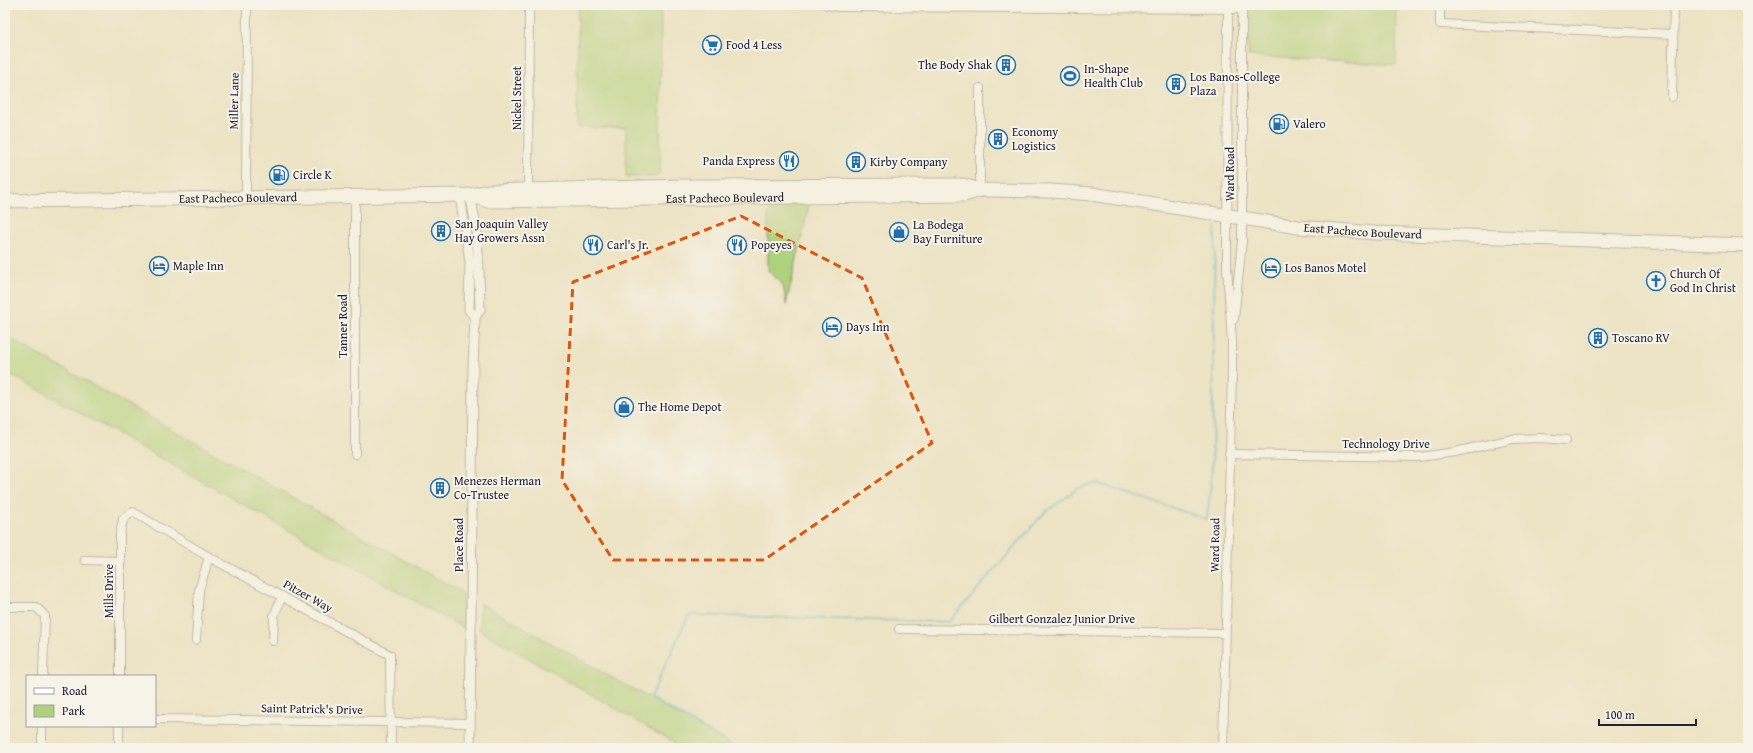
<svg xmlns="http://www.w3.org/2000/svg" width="1753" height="753" viewBox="0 0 1753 753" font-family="'Gentium Book Plus',serif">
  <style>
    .green { fill: #add27b; stroke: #687a5b }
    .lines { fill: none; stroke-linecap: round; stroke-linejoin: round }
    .stream { stroke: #46aec5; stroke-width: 2 }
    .minor-casing { stroke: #888280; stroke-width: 10 }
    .tertiary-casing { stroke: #888280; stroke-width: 11 }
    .trunk-casing { stroke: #888280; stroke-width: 15 }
    .minor { stroke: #fff; stroke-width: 8 }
    .tertiary { stroke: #fff; stroke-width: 9 }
    .trunk { stroke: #fff; stroke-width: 13 }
    .marked { fill: none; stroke: #de560e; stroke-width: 3; stroke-dasharray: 8 5; stroke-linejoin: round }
    .labels { text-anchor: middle; stroke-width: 4; stroke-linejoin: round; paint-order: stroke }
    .poi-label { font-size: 12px; fill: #22223b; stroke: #f7f3e8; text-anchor: start }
    .street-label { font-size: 12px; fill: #22223b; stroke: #f7f3e8 }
  </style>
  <rect width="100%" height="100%" fill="#f7f3e8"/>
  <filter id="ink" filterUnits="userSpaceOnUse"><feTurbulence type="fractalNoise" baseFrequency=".025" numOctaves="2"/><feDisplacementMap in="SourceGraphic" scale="8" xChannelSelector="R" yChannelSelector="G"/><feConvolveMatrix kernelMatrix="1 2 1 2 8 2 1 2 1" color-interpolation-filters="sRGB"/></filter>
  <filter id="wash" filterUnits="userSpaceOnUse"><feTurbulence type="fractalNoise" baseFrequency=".012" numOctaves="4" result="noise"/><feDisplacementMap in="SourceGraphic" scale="16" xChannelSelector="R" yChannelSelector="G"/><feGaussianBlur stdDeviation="0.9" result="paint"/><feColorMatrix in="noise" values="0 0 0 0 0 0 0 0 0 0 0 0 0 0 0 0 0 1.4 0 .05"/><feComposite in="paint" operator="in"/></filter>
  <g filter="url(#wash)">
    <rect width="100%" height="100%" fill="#ede3c5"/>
    <g class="green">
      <polygon points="578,5 661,5 660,173 654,177 626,177 626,128 577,128"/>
      <polygon points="1249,5 1397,5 1396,65 1248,56"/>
      <path d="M810 202 786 305C785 297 785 287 780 281 776 276 770 276 768 269V214L772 209Z"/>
      <polygon points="5,336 463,593 463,628 5,371"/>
      <polygon points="480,603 737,748 683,748 480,630"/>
    </g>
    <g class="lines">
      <polyline class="stream" points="737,748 650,698 689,615 949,622 1044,513 1077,489 1090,484 1099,484 1207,519 1212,472 1215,228"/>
    </g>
  </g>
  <g filter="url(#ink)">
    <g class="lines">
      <g class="minor-casing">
        <g id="minor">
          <polyline points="827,5 839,7 1242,9"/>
          <polyline points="1440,5 1440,24 1673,34"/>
          <polyline points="980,88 980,190"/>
          <polyline points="1672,97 1674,5"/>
          <polyline points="528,191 529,5"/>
          <polyline points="355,197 355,454"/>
          <polyline points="246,198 247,5"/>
          <polyline points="1234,319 1242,242 1242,5"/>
          <polyline points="1229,454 1420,457 1455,452 1513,439 1541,438 1566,440"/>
          <polyline points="85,560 121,561"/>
          <polyline points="5,607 36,607 45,616 43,676"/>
          <polyline points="899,629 1225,633"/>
          <polyline points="196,640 199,590 209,557"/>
          <polyline points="273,641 274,616 282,596"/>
          <polyline points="120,676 120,535 123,519 133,512 209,557 390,655 391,748"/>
          <polyline points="155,719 470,723"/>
          <polyline points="42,748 42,726"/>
          <polyline points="119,748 119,726"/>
          <polyline points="1223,748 1232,372 1232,342 1227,267 1228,5"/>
        </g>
      </g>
      <g class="tertiary-casing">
        <g id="tertiary">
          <polyline points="460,195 470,262 469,310 475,317"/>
          <path d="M470 748 473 367 475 317 480 310C479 271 479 233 470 195"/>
        </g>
      </g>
      <g class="trunk-casing">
        <g id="trunk">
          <path id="s1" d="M470 195 488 201 964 195 980 190"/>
          <path id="s2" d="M5 201 470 195 488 191 685 186 963 185 980 190 1051 191 1092 194 1298 227 1375 233 1748 245"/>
        </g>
      </g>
      <use href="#minor" class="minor"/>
      <use href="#tertiary" class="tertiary"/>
      <use href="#trunk" class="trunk"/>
    </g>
  </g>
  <path d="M0 0H1753V753H0ZM741 216 862 278 932 443 764 560H613L562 480 573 282Z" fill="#ede3c5" fill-opacity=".55" fill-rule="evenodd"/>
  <path class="marked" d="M741 216 862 278 932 443 764 560H613L562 480 573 282Z"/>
  <defs>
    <g id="supermarket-ring" transform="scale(1)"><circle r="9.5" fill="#f7f3e8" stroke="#1f6fb2" stroke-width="1.5"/><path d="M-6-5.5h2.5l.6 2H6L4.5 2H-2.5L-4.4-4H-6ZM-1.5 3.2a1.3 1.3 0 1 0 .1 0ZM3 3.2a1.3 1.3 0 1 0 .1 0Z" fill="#1f6fb2"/></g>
    <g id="building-ring" transform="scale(1)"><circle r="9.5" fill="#f7f3e8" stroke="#1f6fb2" stroke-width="1.5"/><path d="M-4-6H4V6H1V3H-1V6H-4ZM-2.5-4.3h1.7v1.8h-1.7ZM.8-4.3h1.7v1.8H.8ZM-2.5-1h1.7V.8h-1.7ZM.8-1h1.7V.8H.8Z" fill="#1f6fb2"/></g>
    <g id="stadium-ring" transform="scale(1)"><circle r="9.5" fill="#f7f3e8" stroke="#1f6fb2" stroke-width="1.5"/><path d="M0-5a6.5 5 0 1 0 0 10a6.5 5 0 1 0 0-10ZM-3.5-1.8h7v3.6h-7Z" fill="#1f6fb2"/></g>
    <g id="fuel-ring" transform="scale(1)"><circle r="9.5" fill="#f7f3e8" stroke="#1f6fb2" stroke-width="1.5"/><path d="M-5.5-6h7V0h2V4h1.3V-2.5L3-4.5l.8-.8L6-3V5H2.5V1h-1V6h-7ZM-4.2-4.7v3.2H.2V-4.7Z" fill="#1f6fb2"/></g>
    <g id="restaurant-ring" transform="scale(1)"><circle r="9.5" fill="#f7f3e8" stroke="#1f6fb2" stroke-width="1.5"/><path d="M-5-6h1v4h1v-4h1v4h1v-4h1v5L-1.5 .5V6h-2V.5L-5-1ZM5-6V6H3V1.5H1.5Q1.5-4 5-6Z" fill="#1f6fb2"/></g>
    <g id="shop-ring" transform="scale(1)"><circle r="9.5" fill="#f7f3e8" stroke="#1f6fb2" stroke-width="1.5"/><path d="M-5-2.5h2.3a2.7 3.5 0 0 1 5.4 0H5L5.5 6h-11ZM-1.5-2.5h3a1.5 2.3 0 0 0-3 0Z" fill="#1f6fb2"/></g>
    <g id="hotel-ring" transform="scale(1)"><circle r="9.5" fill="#f7f3e8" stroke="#1f6fb2" stroke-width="1.5"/><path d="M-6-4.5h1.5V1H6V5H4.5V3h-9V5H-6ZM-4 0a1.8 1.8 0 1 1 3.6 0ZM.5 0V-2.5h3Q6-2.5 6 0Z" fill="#1f6fb2"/></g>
    <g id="church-ring" transform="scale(1)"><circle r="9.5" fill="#f7f3e8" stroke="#1f6fb2" stroke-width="1.5"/><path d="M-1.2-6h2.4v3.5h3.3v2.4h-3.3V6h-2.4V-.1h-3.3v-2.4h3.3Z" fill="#1f6fb2"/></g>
  </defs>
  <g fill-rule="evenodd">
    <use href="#supermarket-ring" x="712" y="45"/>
    <use href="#building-ring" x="1006" y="65"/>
    <use href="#stadium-ring" x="1070" y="76"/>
    <use href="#building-ring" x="1176" y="84"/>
    <use href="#fuel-ring" x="1279" y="124"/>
    <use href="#building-ring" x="998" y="139"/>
    <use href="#restaurant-ring" x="789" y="161"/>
    <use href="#building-ring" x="856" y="162"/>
    <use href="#fuel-ring" x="279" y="175"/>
    <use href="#building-ring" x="441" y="231"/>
    <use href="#shop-ring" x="899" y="232"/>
    <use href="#restaurant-ring" x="593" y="245"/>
    <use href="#restaurant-ring" x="737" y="245"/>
    <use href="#hotel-ring" x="159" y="266"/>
    <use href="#hotel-ring" x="1271" y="268"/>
    <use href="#church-ring" x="1656" y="281"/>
    <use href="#hotel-ring" x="832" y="327"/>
    <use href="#building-ring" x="1598" y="338"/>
    <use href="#shop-ring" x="624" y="407"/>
    <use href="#building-ring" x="440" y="488"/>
  </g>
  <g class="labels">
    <g class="poi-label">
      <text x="726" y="49">Food 4 Less</text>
      <text x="992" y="69" text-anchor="end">The Body Shak</text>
      <text x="1084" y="73">In-Shape<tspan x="1084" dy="14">Health Club</tspan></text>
      <text x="1190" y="81">Los Banos-College<tspan x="1190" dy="14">Plaza</tspan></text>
      <text x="1293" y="128">Valero</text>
      <text x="1012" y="136">Economy<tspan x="1012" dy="14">Logistics</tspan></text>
      <text x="775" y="165" text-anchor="end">Panda Express</text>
      <text x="870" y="166">Kirby Company</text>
      <text x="293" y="179">Circle K</text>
      <text x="455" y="228">San Joaquin Valley<tspan x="455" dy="14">Hay Growers Assn</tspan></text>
      <text x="913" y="229">La Bodega<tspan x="913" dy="14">Bay Furniture</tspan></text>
      <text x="607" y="249">Carl's Jr.</text>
      <text x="751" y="249">Popeyes</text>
      <text x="173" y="270">Maple Inn</text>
      <text x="1285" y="272">Los Banos Motel</text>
      <text x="1670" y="278">Church Of<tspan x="1670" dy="14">God In Christ</tspan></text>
      <text x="846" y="331">Days Inn</text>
      <text x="1612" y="342">Toscano RV</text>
      <text x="638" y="411">The Home Depot</text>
      <text x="454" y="485">Menezes Herman<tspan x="454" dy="14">Co-Trustee</tspan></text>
    </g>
    <g class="street-label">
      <text transform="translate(517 98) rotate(-90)" y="4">Nickel Street</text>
      <text transform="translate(234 101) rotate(-89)" y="4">Miller Lane</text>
      <text transform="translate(1230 174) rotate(-90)" y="4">Ward Road</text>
      <text dy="4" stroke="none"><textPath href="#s2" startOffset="233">East Pacheco Boulevard</textPath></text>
      <text dy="4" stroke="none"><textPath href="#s1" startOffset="256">East Pacheco Boulevard</textPath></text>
      <text dy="4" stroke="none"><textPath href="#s2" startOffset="1362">East Pacheco Boulevard</textPath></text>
      <text transform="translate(343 326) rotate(-90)" y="4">Tanner Road</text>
      <text x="1386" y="448">Technology Drive</text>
      <text transform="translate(459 545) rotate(-90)" y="4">Place Road</text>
      <text transform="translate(1215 545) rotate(-89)" y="4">Ward Road</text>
      <text transform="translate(109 591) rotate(-90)" y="4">Mills Drive</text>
      <text transform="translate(308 596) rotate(29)" y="4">Pitzer Way</text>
      <text x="1062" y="623">Gilbert Gonzalez Junior Drive</text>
      <text transform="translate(312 709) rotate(1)" y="4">Saint Patrick's Drive</text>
    </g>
  </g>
  <rect width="1753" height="753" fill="none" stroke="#f7f3e8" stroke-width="20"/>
  <rect x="26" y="675" width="130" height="52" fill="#f7f3e8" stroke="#a29fa3"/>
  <rect x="34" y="688" width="20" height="6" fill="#ffffff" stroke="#a29fa3"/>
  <text x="62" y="695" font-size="12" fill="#22223b">Road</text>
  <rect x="34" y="705" width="20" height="12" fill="#add27b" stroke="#a29fa3"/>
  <text x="62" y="715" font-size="12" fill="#22223b">Park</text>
  <path d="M1599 719v6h97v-6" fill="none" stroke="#22223b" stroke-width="2"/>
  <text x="1605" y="719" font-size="12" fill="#22223b" stroke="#f7f3e8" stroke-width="3" paint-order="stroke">100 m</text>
</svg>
